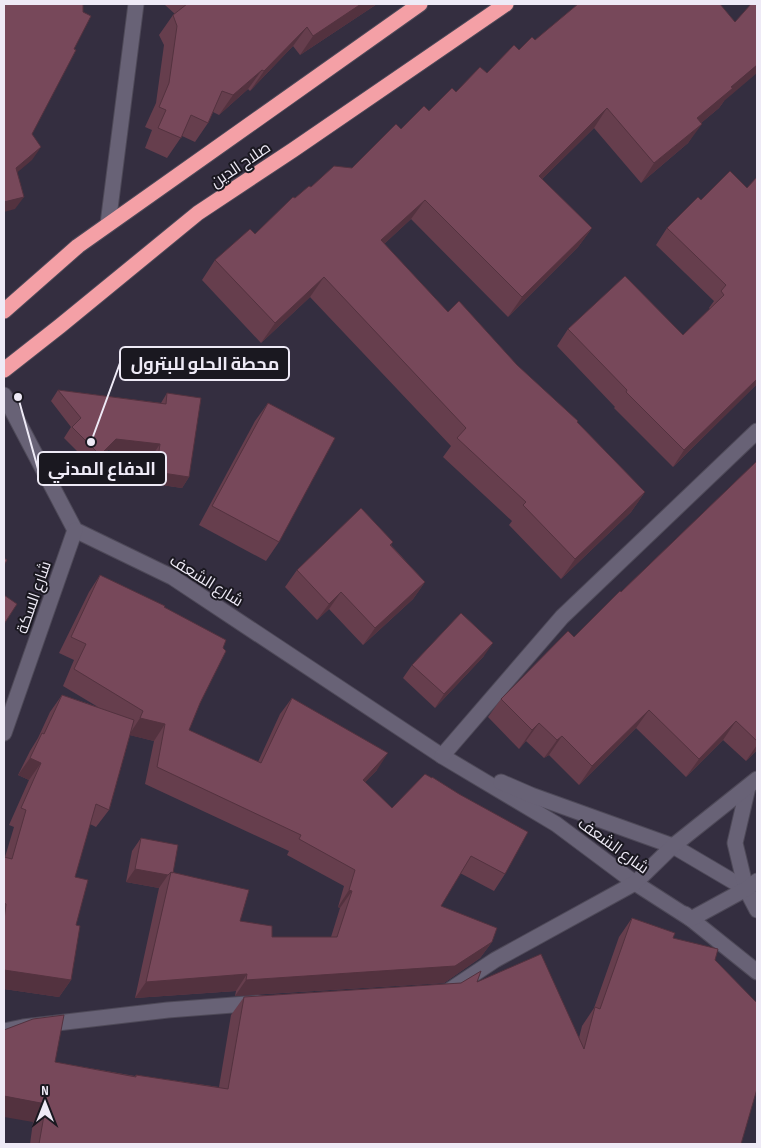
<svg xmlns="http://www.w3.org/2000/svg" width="761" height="1148" viewBox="0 0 761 1148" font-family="'Sofia Sans Condensed',Cairo,sans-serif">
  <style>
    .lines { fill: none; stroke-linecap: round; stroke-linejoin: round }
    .minor-casing { stroke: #4e4958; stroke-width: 17 }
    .highway-casing { stroke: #4e4958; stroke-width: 17 }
    .minor { stroke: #686276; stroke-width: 15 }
    .highway { stroke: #f4a0a6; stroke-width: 15 }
    .wall { fill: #663e4d }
    .shaded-wall { fill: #53323f }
    .building { fill: #77485a; stroke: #53323f }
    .labels { text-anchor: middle; stroke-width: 4; stroke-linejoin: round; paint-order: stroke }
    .street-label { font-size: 16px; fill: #eeeaf6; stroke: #1a1820 }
    .leader { fill: none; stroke: #eeeaf6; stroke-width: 2 }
    .callout-dot { fill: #eeeaf6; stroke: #1a1820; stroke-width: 2 }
    .callout { fill: #1a1820; stroke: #eeeaf6; stroke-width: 2 }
    .callout-label { font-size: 18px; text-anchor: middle; font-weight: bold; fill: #eeeaf6 }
  </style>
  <rect width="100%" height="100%" fill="#342e40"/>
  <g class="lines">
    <g class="minor-casing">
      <g id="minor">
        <polyline points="108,224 136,4"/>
        <polyline points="4,395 75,530 172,577 442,756 556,824 635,883 691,919 757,972"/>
        <polyline points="4,733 75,530"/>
        <polyline points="442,756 562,617 757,431"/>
        <polyline points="501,782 531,795 673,846 746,889 757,910"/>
        <polyline points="746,889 735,843 748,787"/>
        <polyline points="685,914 691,919 746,889 757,881"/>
        <polyline points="443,992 447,992 495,960 635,883 673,846 757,779"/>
        <polyline points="4,1031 23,1027 168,1010 258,1003"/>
      </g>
    </g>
    <g class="highway-casing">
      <g id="highway">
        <polyline points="4,311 78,246 420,4"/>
        <polyline points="4,370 60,326 198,213 293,150 506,4"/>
      </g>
    </g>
    <use href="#minor" class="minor"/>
    <use href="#highway" class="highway"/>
  </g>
  <g class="wall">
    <polygon points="166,4 377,4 300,55 293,46 250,91 248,89 219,115 213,112 208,123 195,142 182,136 167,158 145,148 152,130 145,127 156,103 164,45 159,35 173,15 175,14 165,5"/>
    <polygon points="535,40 724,101 719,108 701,123 688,143 641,183 594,128 542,179 592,228 578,247 508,317 411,219 384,244 448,312 517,365 577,422 645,492 631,512 561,579 509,525 512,521 443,457 451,446 310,297 261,343 202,280 215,260 255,234 295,198 311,187 352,168 401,129 456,92 487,73 519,50"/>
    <polygon points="701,200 757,384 673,467 614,408 615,407 557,346 568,329 683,335 710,309 709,308 714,301 656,245 667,228"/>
    <polygon points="58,390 161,403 167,393 189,477 182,488 148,483 152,456 108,450 92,466 64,438 71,427 51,401"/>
    <polygon points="268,403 279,542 266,561 199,525 255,421"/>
    <polygon points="757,461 757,750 746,761 723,740 686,777 636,728 579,785 549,755 544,758 526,741 519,749 488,717 501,699 574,637"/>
    <polygon points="393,542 391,545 425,582 413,599 363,645 329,609 317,620 285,587 297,570"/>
    <polygon points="100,575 164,607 223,648 189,730 258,762 280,714 292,698 377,770 365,782 392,808 505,874 494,891 460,873 441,906 492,942 480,958 444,983 235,996 236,991 135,998 159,888 126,882 132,851 141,838 173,873 240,921 272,937 331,937 340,908 338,907 344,886 287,855 289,851 145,784 154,741 130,735 109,810 96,827 90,824 75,877 76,925 71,980 59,997 4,989 4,857 5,857 14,827 9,825 29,780 18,775 30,751 38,738 50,712 62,695 98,707 63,686 74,660 59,653 89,592"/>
    <polygon points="484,656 435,708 403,678 412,665"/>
    <polygon points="632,918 673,938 715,960 741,1144 30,1144 33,1122 55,1062 135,1076 136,1075 219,1087 231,1015 244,997 477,982 579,1038 582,1026 594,1008 619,937"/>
  </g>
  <g class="shaded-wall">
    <polygon points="361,4 377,4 300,55 313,36"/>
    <polygon points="307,27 293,46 250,91 264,71"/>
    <polygon points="757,65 757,73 724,101 719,108 683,138 697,118 731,87"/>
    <polygon points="262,70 248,89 219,115 233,95"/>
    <polygon points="607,108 594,128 526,195 539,176"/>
    <polygon points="702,124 688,143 641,183 654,163"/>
    <polygon points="41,147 32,160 7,181 16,168"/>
    <polygon points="24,197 15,209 4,212 4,202"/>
    <polygon points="425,200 411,219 367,260 381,240"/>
    <polygon points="592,228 578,247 508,317 522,297"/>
    <polygon points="324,277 310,297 261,343 275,323"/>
    <polygon points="757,379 757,384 673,467 684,450"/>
    <polygon points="116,439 160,444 152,456 108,450 92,466 100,455"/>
    <polygon points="156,472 189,477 182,488 148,483"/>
    <polygon points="645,492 631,512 561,579 575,559"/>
    <polygon points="425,582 413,599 363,645 375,628"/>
    <polygon points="341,592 329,609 317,620 329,604"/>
    <polygon points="493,643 484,656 435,708 444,694"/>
    <polygon points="649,710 636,728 579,785 592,766"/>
    <polygon points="140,718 165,724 154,741 129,735"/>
    <polygon points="736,721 723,740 686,777 699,759"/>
    <polygon points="539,723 526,741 519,749 532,730"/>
    <polygon points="562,736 549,755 544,758 557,740"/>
    <polygon points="757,745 757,750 746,761"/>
    <polygon points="388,753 377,770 352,796 363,780"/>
    <polygon points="30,758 41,763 29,780 18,775"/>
    <polygon points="135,869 168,875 159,888 126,882"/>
    <polygon points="349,890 352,891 340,908 338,907"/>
    <polygon points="492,942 480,958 444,983 235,996 246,980"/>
    <polygon points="4,970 71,980 59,997 4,989"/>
    <polygon points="247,974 236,991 135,998 146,982"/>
    <polygon points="4,1096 46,1104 33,1122 4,1117"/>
  </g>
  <g class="building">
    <polygon points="4,4 83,4 83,12 91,16 74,49 76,50 32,134 41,147 16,168 24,197 4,202"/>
    <polygon points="187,4 361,4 313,36 307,27 264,71 262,70 233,95 222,91 208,123 191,115 181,138 158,128 166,110 159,107 169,83 177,26 173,15"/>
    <polygon points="578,4 720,4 735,22 751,4 757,4 757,65 731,87 733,88 697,118 702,124 654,163 607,108 539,176 592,228 522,297 425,200 381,240 448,312 459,301 517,365 578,421 577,422 645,492 575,559 523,505 526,502 457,438 466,428 324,277 275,323 215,260 250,229 255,234 293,197 295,198 309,186 311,187 334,166 352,168 396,124 401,129 424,106 429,111 452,88 456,92 480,67 487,73 514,45 519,50 532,37 535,40"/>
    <polygon points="730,171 747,188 757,177 757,379 684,450 626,392 627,390 568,329 625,276 683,335 724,295 721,291 726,285 667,228 698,197 701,200"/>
    <polygon points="58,390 166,404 167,393 201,398 189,477 156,472 160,444 116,439 100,455 72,427 81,418"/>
    <polygon points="268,403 335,438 279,542 212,506"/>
    <polygon points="757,461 757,741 736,721 699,759 649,710 592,766 562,736 557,740 539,723 532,730 501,699 568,631 574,637 620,591 621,592"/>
    <polygon points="361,508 393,542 390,545 425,582 375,628 341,592 329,604 297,570"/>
    <polygon points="4,558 7,560 4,565"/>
    <polygon points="100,575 165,606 164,607 226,640 223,648 226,651 200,703 189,730 261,763 292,698 388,753 363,780 392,808 425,774 432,778 432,777 459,794 528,832 505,874 471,856 441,906 497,928 492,942 455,966 246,980 247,974 146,982 171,872 249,890 240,921 272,926 272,937 337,937 352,891 349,890 355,870 299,839 301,835 157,767 165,724 140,718 143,711 74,669 86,644 71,637"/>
    <polygon points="4,595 17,604 4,624"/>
    <polygon points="461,613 493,643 444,694 412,665"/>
    <polygon points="62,695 134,720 109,810 96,804 75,877 88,880 76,925 80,926 71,980 4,970 4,920 6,904 4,903 4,857 12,859 26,810 21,808 41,763 30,758 42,733 44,734"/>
    <polygon points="141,838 178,845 173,873 171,872 168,875 135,869"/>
    <polygon points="632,918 675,933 673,938 718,949 715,960 757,1003 757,1089 741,1144 39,1144 46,1104 4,1096 4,1030 33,1019 64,1015 55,1062 136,1077 136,1075 228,1089 244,997 461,983 481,971 477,982 541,954 584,1049 595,1007 600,1009"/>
  </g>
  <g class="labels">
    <g class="street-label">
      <text transform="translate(240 164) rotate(-34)" y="6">صلاح الدين</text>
      <text transform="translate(207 580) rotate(32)" y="6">شارع الشعف</text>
      <text transform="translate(33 597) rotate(-71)" y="6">شارع السكة</text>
      <text transform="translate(614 845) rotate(36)" y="6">شارع الشعف</text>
    </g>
  </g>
  <path class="leader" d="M91 442L120 363M18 397L38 469"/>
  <g class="callout-dot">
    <circle cx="91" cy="442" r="5"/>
    <circle cx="18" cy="397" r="5"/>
  </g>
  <g class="callout">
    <rect x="120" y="347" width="169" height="33" rx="5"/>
    <rect x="38" y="452" width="128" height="33" rx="5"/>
  </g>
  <g class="callout-label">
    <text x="205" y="370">محطة الحلو للبترول</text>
    <text x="102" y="475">الدفاع المدني</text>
  </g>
  <rect width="761" height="1148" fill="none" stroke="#eeeaf6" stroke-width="10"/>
  <g transform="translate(45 1103)" stroke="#1a1820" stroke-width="4" paint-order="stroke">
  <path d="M0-4L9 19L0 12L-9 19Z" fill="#eeeaf6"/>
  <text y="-8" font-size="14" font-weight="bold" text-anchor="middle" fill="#eeeaf6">N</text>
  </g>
</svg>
